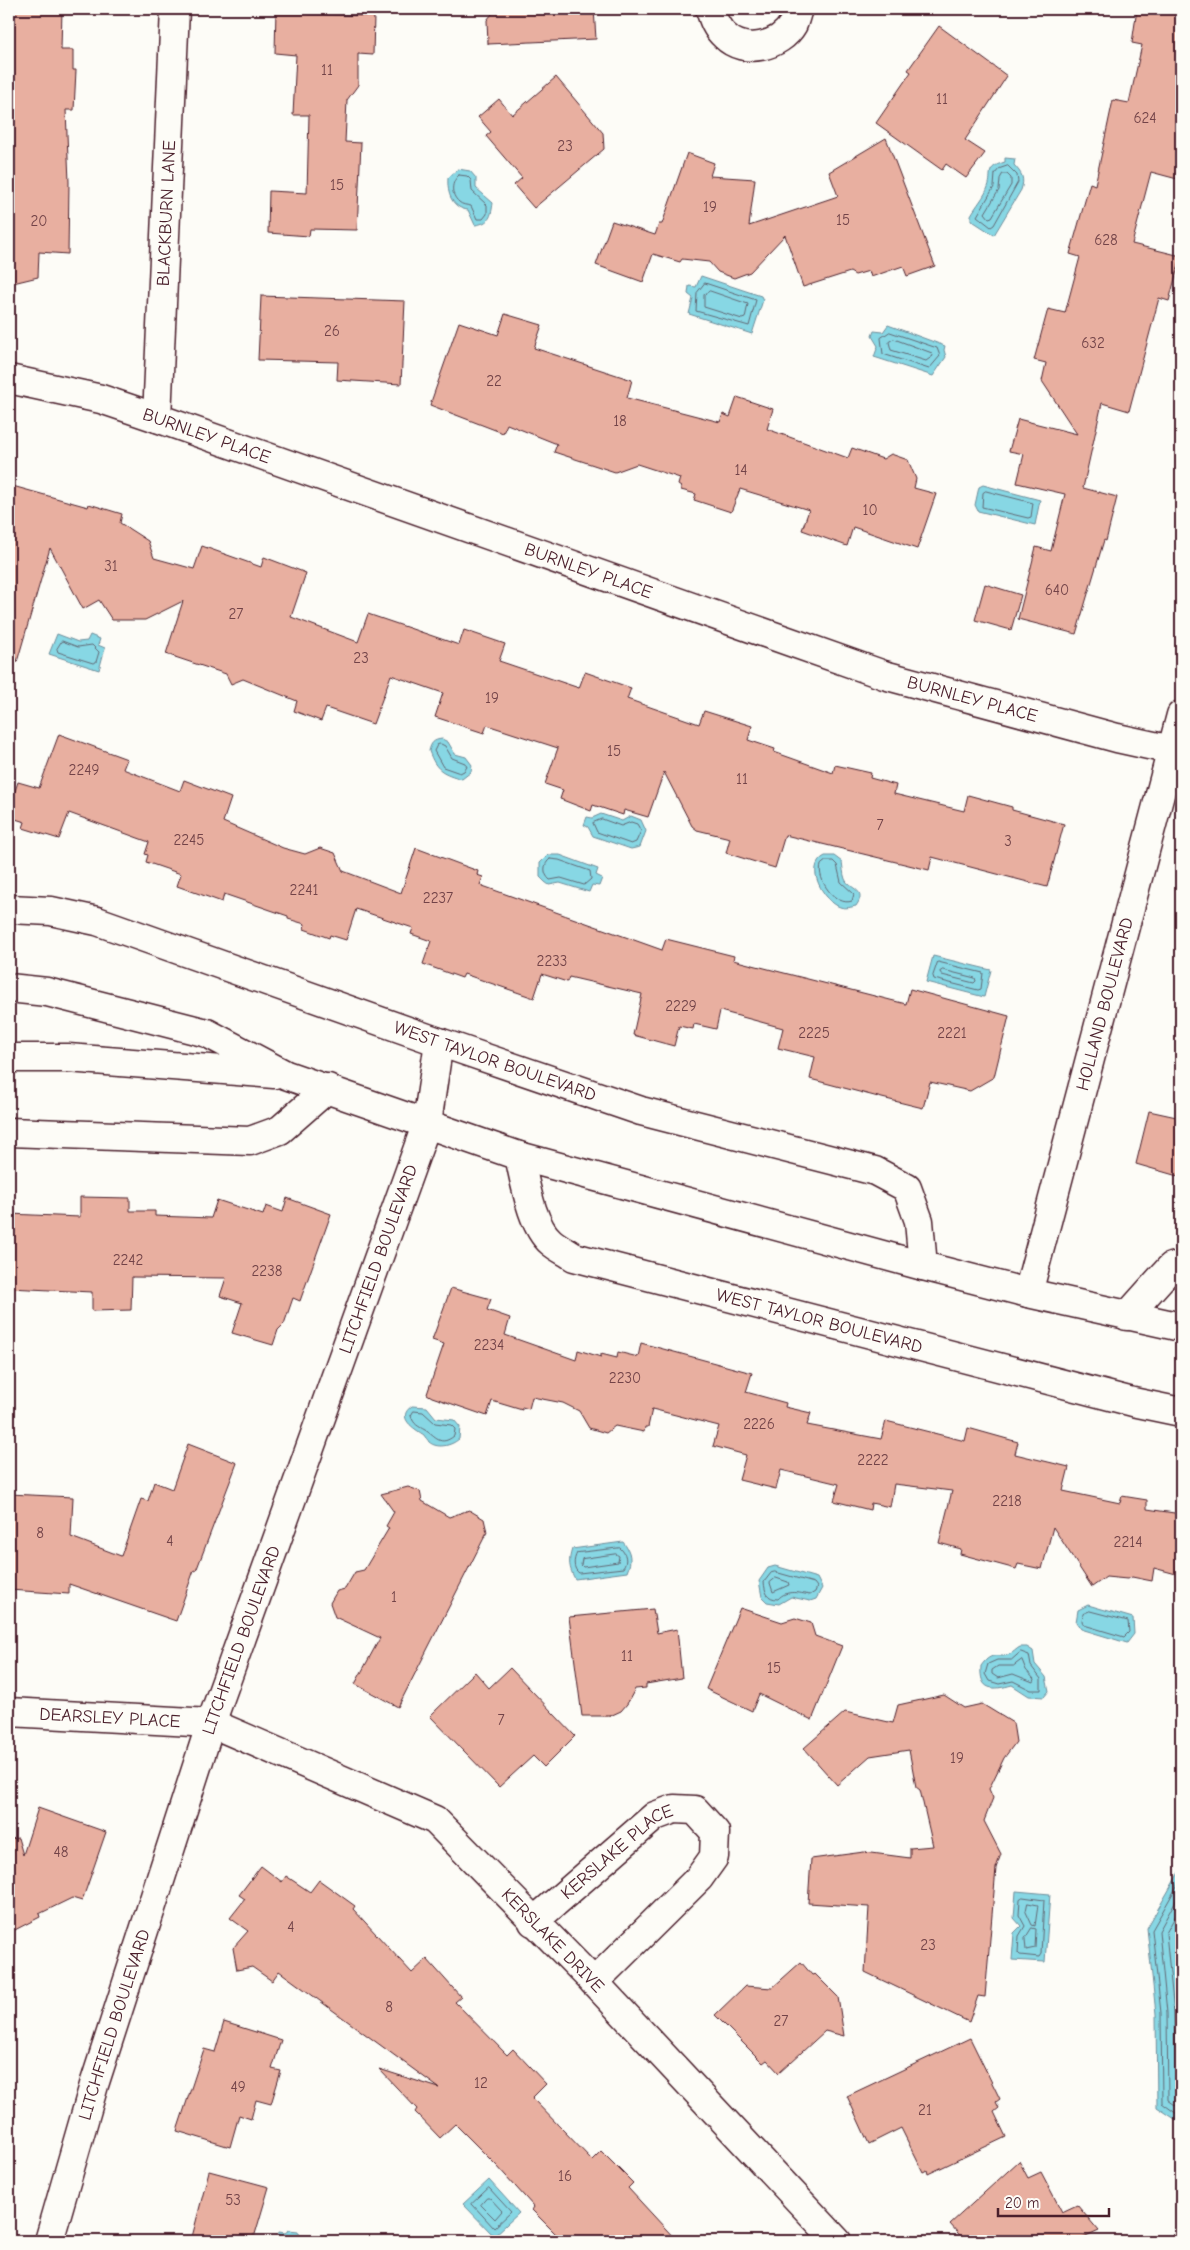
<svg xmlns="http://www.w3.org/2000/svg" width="1190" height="2250" viewBox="0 0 1190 2250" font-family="'Comic Neue',sans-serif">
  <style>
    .water { fill: #87d7e4; stroke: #6f8d9a }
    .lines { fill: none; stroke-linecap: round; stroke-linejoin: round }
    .shore { stroke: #626975; stroke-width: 1 }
    .building { fill: #e8afa0; stroke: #4a1f2b }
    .minor-casing { stroke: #4a1f2b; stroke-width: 31 }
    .tertiary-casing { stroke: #4a1f2b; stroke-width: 31 }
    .minor { stroke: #fdfcf7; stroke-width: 28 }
    .tertiary { stroke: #fdfcf7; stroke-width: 28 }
    .labels { text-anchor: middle; stroke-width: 4; stroke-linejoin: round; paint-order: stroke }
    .number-label { font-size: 15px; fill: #724348 }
    .street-label { font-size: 18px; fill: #4a1f2b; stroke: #fdfcf7 }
  </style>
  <rect width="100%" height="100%" fill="#fdfcf7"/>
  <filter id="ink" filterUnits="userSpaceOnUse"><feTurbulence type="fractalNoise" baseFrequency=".02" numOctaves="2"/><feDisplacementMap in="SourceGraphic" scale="10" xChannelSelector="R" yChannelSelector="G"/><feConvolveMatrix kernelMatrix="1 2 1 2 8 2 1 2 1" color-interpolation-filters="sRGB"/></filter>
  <g filter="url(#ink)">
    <g class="water">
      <path d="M1005 158 1015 159 1014 165C1022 174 1025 178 1021 190L994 235 971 220V215C976 206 985 196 988 187 993 174 984 168 1005 162Z"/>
      <path d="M458 169 470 171 476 178V188L493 203C491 217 490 223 475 225L468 210C452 208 447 194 448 178Z"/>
      <polygon points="701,276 761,296 763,300 752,334 689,314 693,298 688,294 689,286 696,287"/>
      <polygon points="888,325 945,346 944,350 946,357 933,376 874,357 878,346 872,336 874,331 883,332"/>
      <polygon points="983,485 1040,500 1035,525 978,511 975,505 979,487"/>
      <polygon points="57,634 78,642 87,641 90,635 100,639 98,645 105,648 99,670 49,654"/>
      <path d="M442 739 448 742 455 754 466 757 472 765 471 772 462 779C443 773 436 771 429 751 431 743 433 740 442 739Z"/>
      <polygon points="601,814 622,821 631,816 641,820 646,831 640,847 631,849 593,836 588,827 584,825 587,817 592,818"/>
      <polygon points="548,855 560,855 598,869 596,875 602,878 599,886 592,885 589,892 560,883 549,885 545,882 540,877 540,863"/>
      <path d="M825 856H834L842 862C843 867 843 874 845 879 850 890 868 889 856 906 851 907 846 909 840 907 825 902 803 867 825 856Z"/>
      <polygon points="933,956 991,970 984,997 926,982"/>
      <path d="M412 1406 427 1407 436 1418 454 1420 460 1427 459 1439C451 1446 437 1449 429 1442 429 1441 424 1436 424 1435 415 1429 395 1418 412 1406Z"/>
      <path d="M623 1542C631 1552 632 1560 627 1572L575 1579C569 1568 568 1561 572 1549Z"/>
      <polygon points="775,1566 817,1578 822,1588 816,1599 810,1601 791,1597 779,1604 767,1602 762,1597 759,1581 768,1568"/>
      <polygon points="1088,1605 1133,1618 1134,1634 1127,1643 1081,1629 1076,1622 1078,1610"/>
      <path d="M1020 1647H1027L1033 1651 1035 1664 1046 1677 1049 1691 1044 1697 1029 1696 1012 1685C994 1690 979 1692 981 1666 993 1649 998 1660 1010 1654 1013 1653 1016 1649 1020 1647Z"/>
      <polygon points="1181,1869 1181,2123 1157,2107 1156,2014 1147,1928"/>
      <polygon points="1016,1891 1050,1894 1045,1962 1012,1960 1014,1933 1021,1926 1014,1918"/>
      <polygon points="489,2180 519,2213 494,2236 463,2204"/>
      <polygon points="289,2230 298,2231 301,2238 306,2241 277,2241 279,2232 285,2233"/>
    </g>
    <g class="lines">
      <g class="shore">
        <polygon points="1008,166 1017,175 1018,182 994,225 991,227 977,216 994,187 995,174 999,169"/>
        <polygon points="1003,174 1007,174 1011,178 1011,185 992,217 989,218 985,213 999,190 1000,179"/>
        <path d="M459 175 467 176 471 180 472 191 487 205V214L483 219H477L471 206C467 205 462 205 459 202 450 194 451 182 459 175Z"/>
        <polygon points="705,283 756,300 749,326 696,311 697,293"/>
        <polygon points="710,291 748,304 745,318 742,319 704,307 704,295"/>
        <polygon points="890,332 937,348 940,356 929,369 883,354 881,338"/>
        <polygon points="894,339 932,353 933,356 926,361 891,350 889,342"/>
        <polygon points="986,491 1033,503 1031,517 1028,518 982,507 983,493"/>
        <polygon points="62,641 78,647 92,645 99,652 96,662 93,663 58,652 57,649"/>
        <polygon points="441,744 445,746 452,758 465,763 467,767 464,771 460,773 443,767 434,751 437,745"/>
        <polygon points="602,819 621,826 631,822 637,824 641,831 636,842 631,844 597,832 593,823"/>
        <path d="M550 859 559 860 590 871 591 879 584 885 561 878 550 880C543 874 543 864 550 859Z"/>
        <path d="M826 861H833L837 865 841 882 854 894 852 901C836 907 816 880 821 865Z"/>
        <polygon points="938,962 983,973 981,989 978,990 934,979 933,976"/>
        <polygon points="943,970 975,978 976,981 974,983 942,975 940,972"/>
        <path d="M414 1411 423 1412 435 1423 451 1425 455 1429 454 1436C440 1447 436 1437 425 1430 418 1426 414 1425 411 1416Z"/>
        <path d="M620 1548C626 1553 628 1561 623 1568L579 1573C573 1569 573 1560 577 1553Z"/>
        <polygon points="616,1554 619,1556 618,1562 583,1567 581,1565 582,1559"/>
        <path d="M775 1572 814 1583 817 1587 815 1592 810 1595C799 1593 787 1589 778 1599 767 1599 765 1592 764 1582L771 1573Z"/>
        <polygon points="776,1578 788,1582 789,1585 773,1592 770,1583"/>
        <polygon points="1090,1611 1128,1621 1129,1632 1124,1637 1084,1625 1082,1621 1083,1614"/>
        <polygon points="1021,1652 1029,1655 1031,1666 1041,1679 1041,1690 1031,1690 1013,1681 999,1684 989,1681 985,1674 988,1664 997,1660 1011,1660"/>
        <polygon points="1022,1660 1026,1670 1034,1679 1033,1682 1013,1674 998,1678 992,1674 992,1670 998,1666 1013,1666"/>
        <polyline points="1181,1879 1152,1930 1161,2013 1162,2103 1181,2117"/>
        <polyline points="1181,1891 1159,1931 1167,2013 1168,2100 1181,2109"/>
        <polygon points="1023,1897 1044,1900 1041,1954 1039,1957 1020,1955 1018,1953 1019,1936 1025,1926 1019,1915 1020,1899"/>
        <polygon points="1028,1903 1038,1905 1035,1926 1032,1925 1026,1912"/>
        <polyline points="1181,1906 1166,1933 1174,2013 1176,2096 1181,2100"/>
        <polygon points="1032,1928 1036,1929 1035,1948 1026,1950 1025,1939"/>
        <polygon points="489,2188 511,2212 494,2228 472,2204"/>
        <polygon points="487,2198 490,2198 502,2211 495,2219 481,2205"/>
      </g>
    </g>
    <g class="building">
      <polygon points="9,9 62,9 61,50 73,50 73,70 76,70 74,110 66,110 69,182 68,254 39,252 38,277 9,284"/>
      <polygon points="276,9 308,10 308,14 374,16 373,55 358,54 358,85 347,100 345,142 361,143 357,230 310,229 309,236 268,233 269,191 307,193 309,115 293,115 296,55 275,53"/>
      <polygon points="496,9 594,9 596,39 488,44 487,20"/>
      <polygon points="1137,9 1181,9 1181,180 1151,172 1132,244 1181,256 1169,301 1159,298 1129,411 1102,403 1083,488 1117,497 1106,541 1104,540 1076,634 1018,619 1036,547 1051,551 1065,494 1017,483 1024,454 1009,451 1018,419 1077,434 1042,381 1046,363 1034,360 1048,309 1065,313 1080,257 1070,254 1090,183 1095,185 1113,100 1129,103 1142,45 1132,43"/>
      <polygon points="939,26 1007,76 965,140 985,153 966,178 946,164 942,170 876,123 911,72 908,70"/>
      <polygon points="556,77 603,133 604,149 534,208 514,185 522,178 486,136 491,132 478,117 499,99 512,115"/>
      <polygon points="886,138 935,266 907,276 903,266 871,277 869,271 855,275 850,272 803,287 785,235 750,272 734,278 718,272 709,262 682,259 680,262 653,254 643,282 596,265 612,221 655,235 659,224 662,224 687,153 714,163 710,176 755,179 749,226 838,196 829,172"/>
      <polygon points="261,296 405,301 401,384 337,380 338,362 258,360"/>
      <polygon points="505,314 542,325 534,348 632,380 627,398 720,422 723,414 730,417 737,397 773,409 767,429 848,458 852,448 883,459 891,454 908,460 916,479 914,488 936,494 917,549 853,527 847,546 802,530 809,510 740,489 731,512 694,500 696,494 681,490 681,487 678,485 680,478 637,464 615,472 554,452 557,444 507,424 503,433 430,405 459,322 498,335"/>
      <polygon points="9,485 88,507 89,504 122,514 120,523 148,541 154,558 194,569 202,546 261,567 264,557 306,573 291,617 358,642 368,614 459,645 464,630 505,644 499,661 579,688 585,672 631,688 627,699 699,724 704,711 752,726 748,740 775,749 774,752 833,773 835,765 871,773 870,778 896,785 894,794 964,811 968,795 1012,807 1012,810 1064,824 1047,887 932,857 929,870 785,835 775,868 726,853 730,838 697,830 692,826 664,772 648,817 624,810 623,815 593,805 591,811 560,799 563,790 545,784 558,748 487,725 484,733 435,717 443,693 391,675 373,724 326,708 321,721 294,711 297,701 243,679 231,684 226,674 166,654 183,601 145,620 112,620 99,600 83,609 50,548 17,662 9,661"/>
      <polygon points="985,584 1021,595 1011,630 975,620"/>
      <polygon points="59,734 127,759 123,769 180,791 184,780 231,798 223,822 283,848 305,854 320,848 335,853 343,871 401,893 416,848 478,871 477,875 483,877 480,885 662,950 666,939 734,956 733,960 906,1004 910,989 1009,1016 994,1077 970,1091 930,1082 923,1108 882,1098 810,1079 815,1057 778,1048 783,1028 720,1011 716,1029 694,1024 693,1029 679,1026 674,1046 633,1035 642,994 569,977 567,982 542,974 534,998 464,974 462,978 423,964 431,941 411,934 413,928 356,909 346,940 330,935 329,938 304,929 305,924 288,919 288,916 224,894 222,902 177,886 181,874 146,862 148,855 145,854 149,842 69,813 59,839 23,828 25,822 9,817 9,808 18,782 39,788"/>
      <polygon points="1149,1111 1181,1118 1181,1177 1136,1164"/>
      <polygon points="80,1197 130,1198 130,1211 155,1211 155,1216 211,1218 217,1200 263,1215 266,1206 283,1212 287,1198 331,1214 300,1301 293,1298 284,1324 278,1330 273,1345 232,1333 242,1303 220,1296 226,1278 132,1277 131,1310 92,1311 92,1292 9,1288 9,1214 80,1217"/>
      <polygon points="451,1288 491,1299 487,1310 510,1318 505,1335 576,1360 578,1350 601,1357 601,1354 617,1358 618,1352 638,1357 641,1343 752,1373 746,1392 786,1403 785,1407 811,1413 807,1425 881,1439 886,1421 965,1441 968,1428 1018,1442 1015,1454 1069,1467 1063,1491 1120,1503 1122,1496 1147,1500 1147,1509 1181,1514 1181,1545 1176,1574 1154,1568 1152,1581 1132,1577 1127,1579 1106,1577 1092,1587 1053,1527 1042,1569 1018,1564 1016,1569 960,1554 961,1549 939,1543 952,1491 894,1484 890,1507 871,1503 870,1510 834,1501 839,1484 781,1470 776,1489 739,1480 746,1455 713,1446 719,1426 652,1409 648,1427 645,1427 644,1432 615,1426 606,1433 589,1428 579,1411 563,1403 532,1397 529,1409 522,1407 522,1410 492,1401 487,1416 432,1397 427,1394 444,1344 432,1340"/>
      <polygon points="188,1444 237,1463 196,1571 194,1570 176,1621 69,1584 69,1594 9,1590 9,1494 73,1497 71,1537 121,1556 141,1499 148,1501 154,1482 172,1489"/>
      <polygon points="408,1487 420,1491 422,1501 449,1517 469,1510 484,1519 487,1532 398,1707 355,1684 380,1638 335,1617 330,1603 337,1591 345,1589 355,1572 364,1570 389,1528 386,1526 394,1512 381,1494"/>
      <polygon points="740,1608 782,1622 795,1618 811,1623 815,1636 842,1646 812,1720 759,1694 752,1711 706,1689"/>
      <polygon points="653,1609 657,1633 677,1629 682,1678 646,1684 646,1688 635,1689 627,1704 621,1711 610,1716 582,1716 569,1617"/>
      <polygon points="510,1668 575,1736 544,1767 533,1756 499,1787 430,1716 475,1672 489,1688"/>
      <polygon points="944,1695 964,1708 982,1704 1013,1723 1016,1742 1004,1758 989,1789 993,1798 984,1821 1001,1854 996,1868 985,1997 978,1996 969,2022 865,1972 869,1907 808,1903 811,1859 864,1852 910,1858 910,1848 933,1846 920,1790 916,1787 909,1750 870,1756 837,1785 804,1748 845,1712 893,1723 898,1705"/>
      <polygon points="38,1808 106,1832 82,1901 72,1898 39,1914 40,1917 9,1933 9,1839 18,1838 23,1855"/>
      <polygon points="261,1866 282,1882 286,1876 310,1892 319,1880 355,1906 353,1909 412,1973 427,1959 461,1997 455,2002 507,2055 513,2049 546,2084 532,2098 592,2160 601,2151 633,2183 628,2188 677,2241 563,2241 532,2210 534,2207 497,2166 455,2124 440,2138 415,2112 417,2109 379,2069 439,2088 279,1971 272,1981 252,1967 237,1970 233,1948 248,1931 230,1918 245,1899 239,1895"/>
      <polygon points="801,1962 812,1975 815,1974 838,1997 844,2036 825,2031 779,2073 767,2060 763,2063 715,2015 745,1986 772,1988"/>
      <polygon points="224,2022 281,2040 272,2069 281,2071 271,2104 256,2100 251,2119 239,2115 230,2147 177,2131 204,2049 215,2052"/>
      <polygon points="970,2038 1000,2099 996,2102 999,2108 994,2112 1006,2137 928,2174 927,2170 923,2172 901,2128 869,2144 847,2096"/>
      <polygon points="1019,2161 1028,2178 1041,2172 1062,2212 1077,2205 1099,2231 1077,2241 965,2241 950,2224"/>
      <polygon points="209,2171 269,2187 253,2241 191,2241"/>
    </g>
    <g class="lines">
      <g class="minor-casing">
        <g id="minor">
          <path d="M710 9C713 19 716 28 725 36 744 55 780 47 793 24 795 20 796 14 798 9"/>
          <path id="s1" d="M9 379 101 399 157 418 884 675 1117 738 1181 752"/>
          <path id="s2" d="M157 418 175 9"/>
          <path id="s3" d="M9 909 51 911 97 921 439 1042 641 1111 875 1171 907 1188 919 1221 923 1266"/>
          <polyline points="9,1132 250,1141 280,1130 328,1088"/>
          <path id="s4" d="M519 1156C525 1181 531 1225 551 1242 558 1248 567 1252 574 1257L1133 1402 1181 1412"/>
          <path id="s5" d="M1028 1293 1181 715"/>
          <polyline points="1127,1316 1171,1267 1181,1265"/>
          <path id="s6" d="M9 1712 211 1723 435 1820 594 1982 837 2241"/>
          <path id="s7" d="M533 1922 655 1816 674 1809 695 1810 715 1832 714 1857 699 1878 594 1982"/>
          <path id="s8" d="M49 2241 94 2085 211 1723 427 1123 439 1042"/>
        </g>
      </g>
      <g class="tertiary-casing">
        <g id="tertiary">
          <polyline points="9,988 47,992 207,1033 286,1075 519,1156 923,1266 1028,1293 1181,1327"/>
          <polyline points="9,1058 68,1058 274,1074"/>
        </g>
      </g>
      <use href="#minor" class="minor"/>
      <use href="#tertiary" class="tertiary"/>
    </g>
  </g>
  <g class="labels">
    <g class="number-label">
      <text x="327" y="75">11</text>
      <text x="942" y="104">11</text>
      <text x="1145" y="123">624</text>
      <text x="565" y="151">23</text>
      <text x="337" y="190">15</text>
      <text x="710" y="212">19</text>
      <text x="843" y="225">15</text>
      <text x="39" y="226">20</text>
      <text x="1106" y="245">628</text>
      <text x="332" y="336">26</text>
      <text x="1093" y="348">632</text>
      <text x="494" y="386">22</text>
      <text x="620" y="426">18</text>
      <text x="741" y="475">14</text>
      <text x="870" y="515">10</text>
      <text x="111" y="571">31</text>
      <text x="1057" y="595">640</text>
      <text x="236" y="619">27</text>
      <text x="361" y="663">23</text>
      <text x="492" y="703">19</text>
      <text x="614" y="756">15</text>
      <text x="84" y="775">2249</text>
      <text x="742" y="784">11</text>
      <text x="880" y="830">7</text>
      <text x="189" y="845">2245</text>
      <text x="1008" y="846">3</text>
      <text x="304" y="895">2241</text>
      <text x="438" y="903">2237</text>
      <text x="552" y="966">2233</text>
      <text x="681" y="1011">2229</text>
      <text x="814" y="1038">2225</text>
      <text x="952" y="1038">2221</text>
      <text x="128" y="1265">2242</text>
      <text x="267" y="1276">2238</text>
      <text x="489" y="1350">2234</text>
      <text x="625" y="1383">2230</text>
      <text x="759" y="1429">2226</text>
      <text x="873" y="1465">2222</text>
      <text x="1007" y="1506">2218</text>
      <text x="40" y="1538">8</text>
      <text x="170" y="1546">4</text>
      <text x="1128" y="1547">2214</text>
      <text x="394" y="1602">1</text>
      <text x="627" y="1661">11</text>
      <text x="774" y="1673">15</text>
      <text x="501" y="1725">7</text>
      <text x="957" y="1763">19</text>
      <text x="61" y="1857">48</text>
      <text x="291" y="1932">4</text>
      <text x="928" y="1950">23</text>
      <text x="389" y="2012">8</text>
      <text x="781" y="2026">27</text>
      <text x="481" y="2088">12</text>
      <text x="238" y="2092">49</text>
      <text x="925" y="2115">21</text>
      <text x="565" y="2181">16</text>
      <text x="233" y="2205">53</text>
    </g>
    <g class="street-label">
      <text dy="6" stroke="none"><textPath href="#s2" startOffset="205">BLACKBURN LANE</textPath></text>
      <text dy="6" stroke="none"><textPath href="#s1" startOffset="206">BURNLEY PLACE</textPath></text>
      <text dy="6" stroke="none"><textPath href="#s1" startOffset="611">BURNLEY PLACE</textPath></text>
      <text dy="6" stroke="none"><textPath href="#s1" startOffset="1016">BURNLEY PLACE</textPath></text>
      <text dy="6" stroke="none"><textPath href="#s5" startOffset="299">HOLLAND BOULEVARD</textPath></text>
      <text dy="6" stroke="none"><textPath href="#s3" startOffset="511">WEST TAYLOR BOULEVARD</textPath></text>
      <text dy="6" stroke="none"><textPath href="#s8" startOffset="1036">LITCHFIELD BOULEVARD</textPath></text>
      <text dy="6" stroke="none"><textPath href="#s4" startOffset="374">WEST TAYLOR BOULEVARD</textPath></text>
      <text dy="6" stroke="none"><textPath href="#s8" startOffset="631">LITCHFIELD BOULEVARD</textPath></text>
      <text dy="6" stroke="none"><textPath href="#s6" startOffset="101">DEARSLEY PLACE</textPath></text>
      <text dy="6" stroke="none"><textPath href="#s7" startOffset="110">KERSLAKE PLACE</textPath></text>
      <text dy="6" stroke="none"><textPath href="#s6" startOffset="615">KERSLAKE DRIVE</textPath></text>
      <text dy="6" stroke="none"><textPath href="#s8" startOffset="226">LITCHFIELD BOULEVARD</textPath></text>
    </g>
  </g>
  <rect width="1190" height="2250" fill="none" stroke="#fdfcf7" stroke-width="30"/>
  <rect x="15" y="15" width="1160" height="2220" fill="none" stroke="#4a1f2b" stroke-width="2" filter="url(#ink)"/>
  <path d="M998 2208v8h111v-8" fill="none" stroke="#4a1f2b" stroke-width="2.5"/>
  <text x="1005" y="2208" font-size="15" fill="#4a1f2b" stroke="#fdfcf7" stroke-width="4" paint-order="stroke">20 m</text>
</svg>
